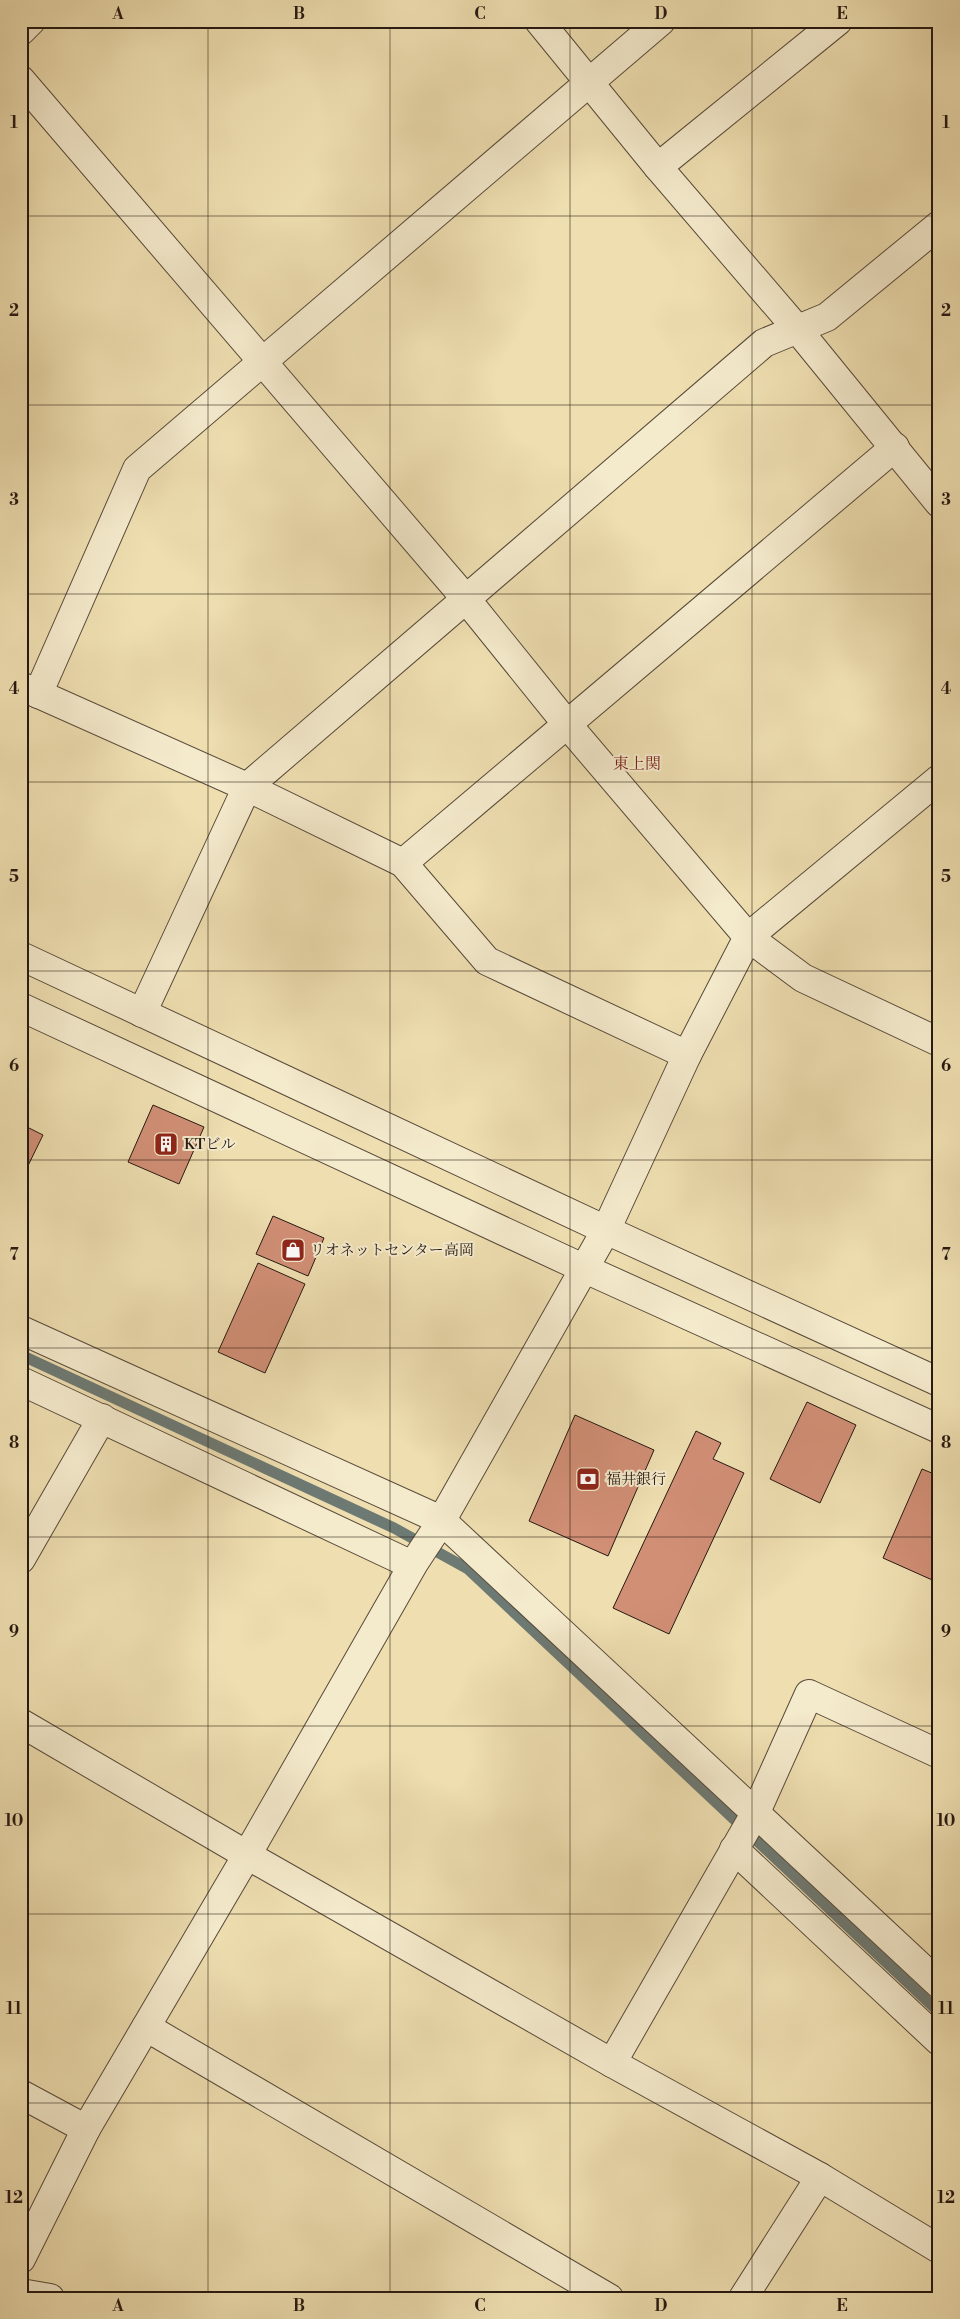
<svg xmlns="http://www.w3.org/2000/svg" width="960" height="2319" viewBox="0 0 960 2319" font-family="'Libre Bodoni','Noto Serif JP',serif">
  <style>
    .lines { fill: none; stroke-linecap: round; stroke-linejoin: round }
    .stream { stroke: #6d7973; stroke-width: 11 }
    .building { fill: #d18f76; stroke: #261811 }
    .minor-casing { stroke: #584a39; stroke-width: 30 }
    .minor { stroke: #f4eacc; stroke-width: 28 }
    .grid { fill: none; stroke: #261811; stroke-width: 1; stroke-opacity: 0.55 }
    .labels { text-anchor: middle; stroke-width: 4; stroke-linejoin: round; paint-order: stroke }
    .poi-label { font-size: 15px; fill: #261811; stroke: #f4eacc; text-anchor: start }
    .neighbourhood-label { font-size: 16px; fill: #7a1f14; stroke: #f4eacc }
    .neatline { fill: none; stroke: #261811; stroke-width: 2 }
    .grid-label { font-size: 16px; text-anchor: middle; font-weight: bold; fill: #261811 }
  </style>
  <rect width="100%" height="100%" fill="#eedeb0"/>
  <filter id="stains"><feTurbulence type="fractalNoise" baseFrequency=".004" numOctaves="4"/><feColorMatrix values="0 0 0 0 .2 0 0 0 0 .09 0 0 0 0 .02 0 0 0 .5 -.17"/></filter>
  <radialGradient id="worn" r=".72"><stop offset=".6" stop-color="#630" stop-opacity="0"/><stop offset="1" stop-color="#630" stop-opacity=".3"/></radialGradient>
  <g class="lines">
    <polyline class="stream" points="21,1355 394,1528 468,1569 939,2012"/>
  </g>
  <g class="building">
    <polygon points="153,1105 204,1127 179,1184 128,1162"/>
    <polygon points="21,1124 43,1135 21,1180"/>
    <polygon points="273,1216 324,1238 308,1276 256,1254"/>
    <polygon points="258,1263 305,1284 265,1373 218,1352"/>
    <polygon points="807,1402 856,1425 820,1503 770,1479"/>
    <polygon points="575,1415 654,1450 608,1556 529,1521"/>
    <polygon points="696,1431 721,1443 713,1459 744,1473 669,1634 613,1608"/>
    <polygon points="922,1469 939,1476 939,1583 883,1558"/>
  </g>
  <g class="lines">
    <g class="minor-casing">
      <g id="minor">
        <polyline points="539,21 658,167 798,330 939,503"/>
        <polyline points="21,31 31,21"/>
        <polyline points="21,80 466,599 566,723 748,937 803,978 939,1042"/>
        <polyline points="658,167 838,21"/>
        <polyline points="23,687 247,787 403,863 487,961 687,1055"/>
        <polyline points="38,694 137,469 661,21"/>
        <polyline points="403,863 895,447"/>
        <polyline points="21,956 606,1230 939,1382"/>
        <polyline points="21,1007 583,1268 939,1429"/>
        <polyline points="142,1013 247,787 764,343 827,317 939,225"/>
        <polyline points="21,1330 441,1520 939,1984"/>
        <polyline points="21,1381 412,1565"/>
        <polyline points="21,1559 102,1418"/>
        <polyline points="21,1723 247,1855 612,2063 820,2177 939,2249"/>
        <polyline points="734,1849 939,2041"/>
        <polyline points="146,2027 609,2298"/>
        <polyline points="612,2063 756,1812 809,1694 939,1754"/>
        <polyline points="21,2094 86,2129"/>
        <polyline points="21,2259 86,2129 247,1855 414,1563 439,1525 606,1230 687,1055 748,937 939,779"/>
        <polyline points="21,2293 50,2298"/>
        <polyline points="743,2298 820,2177"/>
      </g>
    </g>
    <use href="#minor" class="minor"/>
  </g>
  <path class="grid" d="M208 21V2298M390 21V2298M570 21V2298M752 21V2298M21 216H939M21 405H939M21 594H939M21 782H939M21 971H939M21 1160H939M21 1348H939M21 1537H939M21 1726H939M21 1914H939M21 2103H939"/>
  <defs>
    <g id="building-square" transform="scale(1.25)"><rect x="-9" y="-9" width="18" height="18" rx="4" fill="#8f2418" stroke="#f4eacc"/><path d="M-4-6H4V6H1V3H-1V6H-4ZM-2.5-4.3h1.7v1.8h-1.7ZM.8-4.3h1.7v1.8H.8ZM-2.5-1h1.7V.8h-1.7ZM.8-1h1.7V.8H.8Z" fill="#fff"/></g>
    <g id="shop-square" transform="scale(1.25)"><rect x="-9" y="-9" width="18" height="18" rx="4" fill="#8f2418" stroke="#f4eacc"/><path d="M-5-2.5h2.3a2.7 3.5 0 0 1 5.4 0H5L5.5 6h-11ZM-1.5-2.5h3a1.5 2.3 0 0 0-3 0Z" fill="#fff"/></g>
    <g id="bank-square" transform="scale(1.25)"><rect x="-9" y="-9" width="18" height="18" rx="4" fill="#8f2418" stroke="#f4eacc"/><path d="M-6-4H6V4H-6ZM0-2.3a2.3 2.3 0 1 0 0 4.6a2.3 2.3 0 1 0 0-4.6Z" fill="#fff"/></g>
  </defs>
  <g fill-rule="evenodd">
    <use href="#building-square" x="166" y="1144"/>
    <use href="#shop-square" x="293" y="1250"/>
    <use href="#bank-square" x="588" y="1479"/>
  </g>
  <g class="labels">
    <g class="poi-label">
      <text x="184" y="1149">KTビル</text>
      <text x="310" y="1255">リオネットセンター高岡</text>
      <text x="606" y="1484">福井銀行</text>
    </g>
    <g class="neighbourhood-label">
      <text x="637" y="769">東上関</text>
    </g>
  </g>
  <rect width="960" height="2319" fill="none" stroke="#eedeb0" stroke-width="55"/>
  <rect x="28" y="28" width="904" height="2264" class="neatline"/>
  <g class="grid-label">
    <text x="118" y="19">A</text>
    <text x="299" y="19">B</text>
    <text x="480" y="19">C</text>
    <text x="661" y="19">D</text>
    <text x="842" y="19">E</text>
    <text x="14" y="128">1</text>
    <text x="946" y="128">1</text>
    <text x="14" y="316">2</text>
    <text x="946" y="316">2</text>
    <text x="14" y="505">3</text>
    <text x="946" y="505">3</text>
    <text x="14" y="694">4</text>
    <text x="946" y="694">4</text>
    <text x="14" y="882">5</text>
    <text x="946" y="882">5</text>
    <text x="14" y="1071">6</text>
    <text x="946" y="1071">6</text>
    <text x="14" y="1260">7</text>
    <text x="946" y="1260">7</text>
    <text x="14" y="1448">8</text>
    <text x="946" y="1448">8</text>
    <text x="14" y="1637">9</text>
    <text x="946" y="1637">9</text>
    <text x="14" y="1826">10</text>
    <text x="946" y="1826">10</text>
    <text x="14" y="2014">11</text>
    <text x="946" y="2014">11</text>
    <text x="14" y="2203">12</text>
    <text x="946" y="2203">12</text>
    <text x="118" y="2311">A</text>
    <text x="299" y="2311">B</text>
    <text x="480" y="2311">C</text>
    <text x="661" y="2311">D</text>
    <text x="842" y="2311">E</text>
  </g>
  <rect width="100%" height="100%" filter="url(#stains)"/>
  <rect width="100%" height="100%" fill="url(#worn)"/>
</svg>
